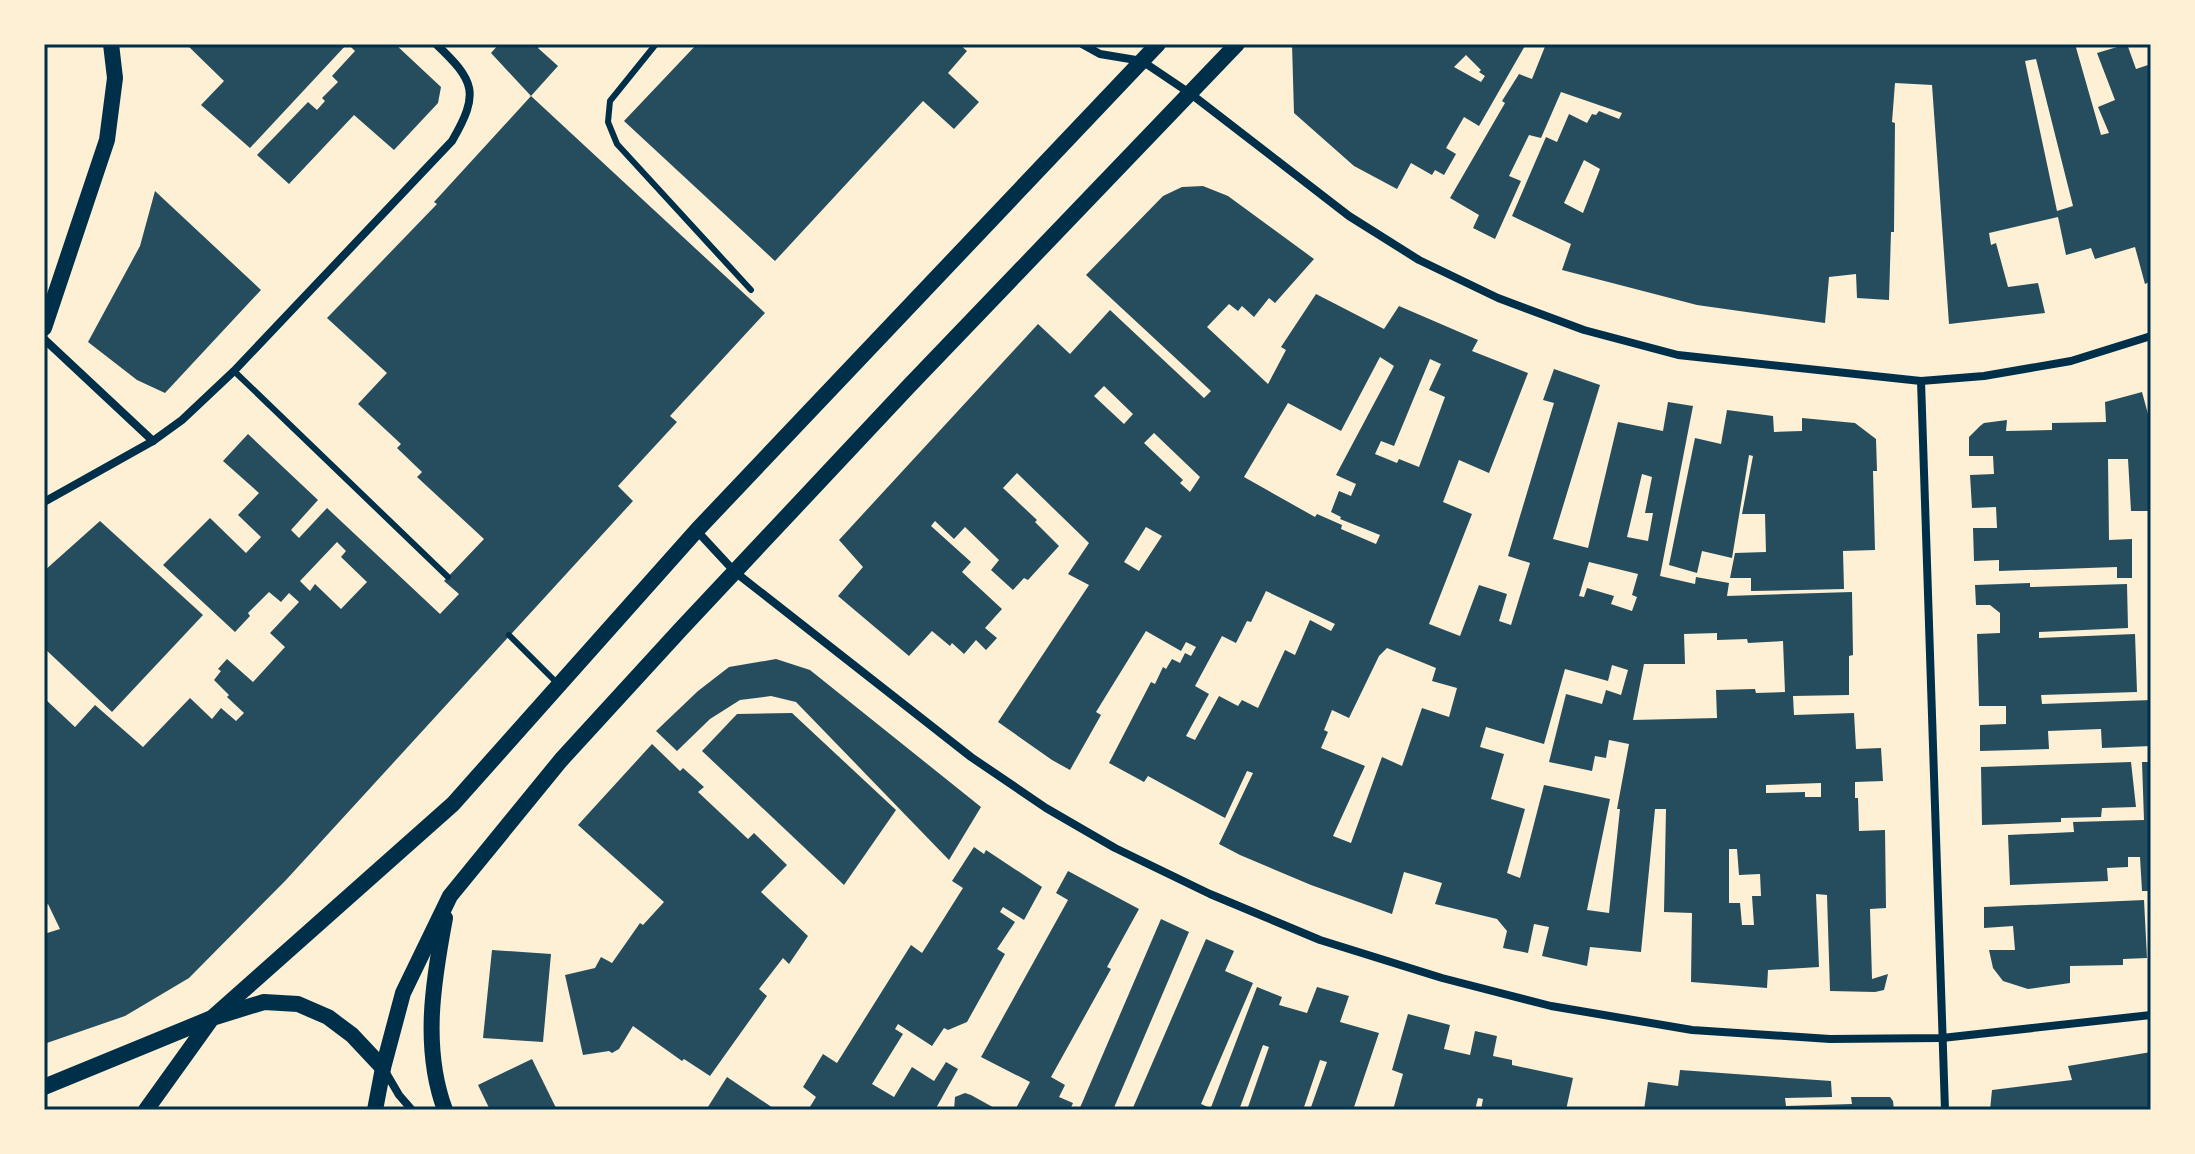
<svg xmlns="http://www.w3.org/2000/svg" width="2195" height="1154" viewBox="0 0 2195 1154" font-family="'Crimson Pro',serif">
  <style>
    .building { fill: #264d5e; fill-rule: evenodd }
    .lines { fill: none; stroke-linecap: round; stroke-linejoin: round }
    .service { stroke: #003049; stroke-width: 6 }
    .minor { stroke: #003049; stroke-width: 8 }
    .secondary { stroke: #003049; stroke-width: 16 }
    .neatline { fill: none; stroke: #003049; stroke-width: 3 }
  </style>
  <rect width="100%" height="100%" fill="#fdf0d5"/>
  <g class="building">
    <polygon points="186,44 347,44 250,148 201,105 224,81"/>
    <polygon points="348,44 395,44 441,87 438,103 394,150 354,115 289,184 257,155 308,102 317,110 325,101 322,98 338,82 332,76 355,51"/>
    <polygon points="499,44 541,44 538,48 558,66 531,96 491,53"/>
    <polygon points="697,44 959,44 967,51 948,73 979,102 954,129 923,101 775,261 624,121"/>
    <path d="M1292 44H1526L1479 126 1464 117 1446 148 1456 154 1444 175 1435 170 1432 175 1411 163 1397 189 1354 166 1294 113ZM1466 55 1481 70 1479 72 1485 76 1481 82 1454 67Z"/>
    <path d="M1546 44H2075L2101 135 2109 133 2098 107 2115 100 2097 53 2127 44 2136 69 2151 64V281L2145 284 2135 247 2095 259 2091 248 2066 255 2058 217 1989 233 1991 245 1996 243 2008 287 2038 283 2045 313 1949 324 1932 85 1895 83 1892 122 1895 123 1894 232H1891L1889 300 1857 298 1856 274 1829 277 1825 323 1697 305 1562 270 1571 244 1512 216 1546 137 1557 142 1569 114 1587 123 1592 114 1596 115 1599 111 1619 119 1622 113 1561 92 1541 138 1529 135 1509 176 1521 181 1495 239 1473 228 1479 215 1450 198 1505 103 1502 101 1519 74 1532 79ZM2036 59 2073 206 2057 211 2025 61ZM1584 160 1600 169 1583 213 1564 203Z"/>
    <path d="M531 96 765 313 670 416 677 422 618 486 633 501 286 880 189 978 125 1016 44 1044V934L60 929 48 904 44 906V698L75 727 95 705 143 747 190 698 212 719 221 708 236 721 244 713 227 697 229 695 214 680 221 671 218 669 227 659 253 682 285 647 270 633 299 602 289 593 281 602 269 592 248 613 250 616 235 632 163 565 210 518 246 553 261 537 238 515 259 493 223 461 248 434 318 500 291 530 299 538 327 508 440 614 459 594 444 581 484 539 417 477 422 472 397 448 401 444 358 404 387 373 327 318 437 204 434 202ZM337 542 346 551 341 557 367 582 341 609 315 584 310 591 300 581Z"/>
    <path d="M1203 186 1228 196 1314 259 1275 303 1269 298 1254 317 1242 306 1238 311 1229 304 1207 327 1268 384 1286 350 1281 347 1316 294 1384 329 1399 306 1478 340 1472 351 1528 373 1489 473 1459 460 1443 502 1472 514 1429 624 1460 636 1479 585 1507 594 1499 621 1511 625 1530 563 1508 556 1554 403 1543 400 1554 369 1600 385 1553 539 1588 548 1618 422 1663 431 1668 402 1693 406 1660 576 1695 584 1696 577 1729 583 1727 596 1852 592 1853 655 1849 656V695L1793 696 1794 715 1854 713 1856 749 1881 748 1883 781 1855 782V798H1858L1859 831 1885 830 1886 908 1870 909 1872 979 1888 974 1884 990 1875 992 1830 991 1827 895 1816 894 1819 967 1768 970 1767 988 1691 982 1692 913 1664 912 1666 809H1655L1641 952 1590 947 1587 966 1542 956 1549 927 1534 924 1528 953 1503 948 1507 931 1497 919 1435 904 1442 883 1404 872 1392 914 1311 885 1240 855 1219 844 1253 773 1247 771 1225 818 1148 776 1144 782 1109 763 1151 682 1155 684 1163 667 1166 669 1172 659 1180 663 1185 653 1191 656 1196 647 1186 642 1181 651 1146 631 1096 712 1101 715 1070 770 1052 760 998 722 1089 585 1068 574 1089 543 1017 473 1003 488 1037 520 1035 522 1059 546 1028 580 1024 578 1013 590 991 570 999 560 965 527 954 539 935 521 931 526 971 562 962 572 1002 609 985 628 997 638 986 650 976 640 964 654 952 643 950 646 932 631 909 656 838 596 863 567 839 540 1038 324 1070 354 1110 310 1204 398 1211 391 1086 275 1163 196 1182 187ZM1380 357 1394 366 1336 475 1356 484 1351 496 1339 491 1331 512 1341 517 1340 519 1380 535 1376 544 1341 529 1342 525 1317 514 1315 517 1244 477 1288 403 1341 431ZM1430 359 1441 364 1429 390 1445 397 1419 467 1399 459 1397 463 1375 454 1381 441 1394 446ZM1104 386 1133 414 1124 424 1094 396ZM1154 433 1200 477 1190 492 1180 483 1183 480 1144 443ZM1642 474 1652 477 1645 513H1653L1648 541 1627 537ZM1146 527 1162 536 1139 571 1124 562ZM1589 562 1638 574 1632 595 1637 597 1632 611 1611 604 1614 596 1587 588 1584 597 1579 596ZM1266 591 1335 624 1331 631 1310 620 1295 655 1285 650 1258 708 1242 700 1238 706 1219 696 1195 740 1186 736 1209 694 1195 686 1222 636 1236 643 1247 621 1251 622ZM1717 633V640L1747 639 1748 643 1783 641 1785 692 1756 693 1755 689 1716 690 1717 718 1633 720 1644 664H1685L1684 634ZM1387 648 1436 668 1432 681 1457 688 1449 717 1422 708 1402 766 1382 757 1351 843 1333 836 1365 766 1321 748 1328 732 1324 730 1332 710 1349 718 1379 656ZM1612 665 1628 670 1621 695 1606 690 1602 704 1566 694 1549 762 1592 771 1595 756 1606 758 1609 740 1629 744 1617 809H1620L1609 913 1587 910 1610 799 1544 785 1520 878 1507 873 1525 809 1491 799 1504 754 1480 747 1486 727 1544 744 1565 669 1608 681ZM1821 783V797H1805V792L1766 793V785ZM1729 849H1737L1739 875 1760 874 1761 896H1752L1754 925H1742L1740 903H1729Z"/>
    <polygon points="155,191 261,290 165,393 137,380 88,342 140,246"/>
    <polygon points="2142,392 2151,425 2151,511 2131,511 2128,459 2108,459 2109,540 2132,539 2132,578 2117,578 2117,567 1999,571 1999,560 1974,561 1973,528 1997,528 1996,507 1972,508 1970,475 1994,474 1993,456 1969,456 1969,437 1980,426 1984,423 2007,420 2006,431 2052,430 2052,423 2106,422 2105,402"/>
    <polygon points="1727,410 1773,416 1774,432 1802,431 1802,418 1855,423 1876,439 1877,471 1873,471 1875,550 1843,551 1844,589 1751,591 1751,578 1730,578 1735,553 1766,552 1765,514 1742,514 1753,456 1749,455 1732,558 1702,551 1697,573 1669,565 1695,438 1721,444"/>
    <polygon points="100,521 203,615 112,712 44,648 44,571"/>
    <polygon points="2030,583 2030,587 2127,584 2128,628 2039,632 2039,638 2135,634 2137,692 2041,695 2042,704 2151,700 2151,746 2102,748 2101,729 2048,731 2049,749 1980,751 1980,725 2006,724 2006,706 1979,706 1977,634 2000,633 2000,613 1990,605 1976,605 1975,585"/>
    <polygon points="776,659 810,670 981,807 949,860 796,702 771,696 740,700 710,719 677,751 656,731 698,691 729,667"/>
    <polygon points="792,713 896,810 844,885 702,751 737,714"/>
    <polygon points="652,744 680,771 683,768 704,787 698,792 748,839 754,833 787,865 761,892 808,936 789,964 783,958 759,989 767,996 710,1076 684,1059 682,1061 633,1026 619,1049 612,1053 609,1051 583,1055 565,975 595,968 601,957 612,963 640,923 643,925 664,902 578,825"/>
    <polygon points="2131,762 2136,807 2102,808 2101,817 2061,818 2061,822 1982,825 1981,767"/>
    <polygon points="2142,762 2151,762 2151,891 2142,891 2140,857 2128,857 2128,867 2107,868 2108,881 2010,885 2008,835 2074,832 2073,822 2144,820"/>
    <polygon points="974,847 984,854 986,850 1042,887 1024,920 1003,907 1000,912 1015,922 997,949 1005,954 967,1022 948,1030 944,1028 932,1046 898,1024 895,1029 903,1034 872,1084 894,1097 912,1067 934,1081 946,1062 958,1069 935,1110 808,1110 816,1097 803,1087 823,1054 837,1063 911,945 922,953 963,888 952,881"/>
    <polygon points="1068,871 1139,909 1107,967 1111,969 1051,1077 1065,1085 1059,1097 1073,1103 1070,1110 1015,1110 1030,1082 981,1057 1068,900 1056,893"/>
    <polygon points="2144,900 2147,958 2123,959 2123,965 2070,966 2070,983 2028,989 2003,981 1993,968 1989,950 2015,950 2013,926 1984,928 1984,907"/>
    <polygon points="1161,919 1189,932 1113,1110 1079,1110"/>
    <polygon points="1206,939 1234,951 1225,971 1253,983 1201,1104 1208,1107 1206,1110 1132,1110"/>
    <polygon points="492,950 551,954 543,1042 483,1038"/>
    <polygon points="1257,987 1282,997 1279,1005 1307,1013 1317,987 1349,996 1340,1022 1379,1033 1353,1110 1310,1110 1327,1062 1320,1060 1303,1110 1247,1110 1269,1047 1263,1045 1239,1110 1210,1110"/>
    <polygon points="1408,1014 1450,1025 1444,1049 1470,1055 1475,1031 1497,1036 1493,1056 1512,1060 1512,1065 1573,1078 1566,1110 1481,1110 1483,1099 1478,1098 1475,1110 1393,1110 1403,1074 1392,1070"/>
    <polygon points="2151,1052 2151,1110 1990,1110 1992,1090 2072,1080 2068,1066"/>
    <polygon points="532,1059 557,1110 490,1110 478,1085"/>
    <polygon points="1680,1070 1831,1081 1832,1097 1785,1098 1786,1106 1852,1104 1851,1097 1890,1097 1893,1101 1894,1110 1644,1110 1648,1082 1678,1086"/>
    <polygon points="727,1077 776,1110 706,1110"/>
    <polygon points="965,1093 971,1095 998,1110 954,1110 955,1097"/>
  </g>
  <g class="lines">
    <g class="service">
      <polyline points="656,44 610,101 608,122 617,144 751,290"/>
      <polyline points="234,371 448,577"/>
      <polyline points="509,635 558,684"/>
    </g>
    <g class="minor">
      <polyline points="1082,44 1100,54 1142,61 1191,94 1349,216 1419,260 1498,298 1584,330 1678,355 1921,381 1984,376 2071,361 2151,336"/>
      <polyline points="44,339 153,441"/>
      <polyline points="1921,381 1945,1110"/>
      <path d="M44 502 153 441 182 420 234 371 452 141C480 93 475 81 436 44"/>
      <polyline points="697,531 735,572 971,757 1046,808 1115,848 1210,894 1320,940 1442,978 1551,1006 1692,1030 1830,1039 1942,1038 2151,1015"/>
      <polyline points="385,1071 399,1095 412,1110"/>
    </g>
    <g class="secondary">
      <polyline points="44,328 107,140 115,78 111,44"/>
      <path d="M445 918C433 982 422 1048 445 1110"/>
      <polyline points="44,1087 212,1018 453,804 697,530 1158,44"/>
      <polyline points="146,1110 212,1018 264,1002 298,1004 328,1017 352,1035 383,1068"/>
      <polyline points="375,1110 383,1068 403,993 450,896 561,760 681,629 909,386 1237,44"/>
    </g>
  </g>
  <rect width="2195" height="1154" fill="none" stroke="#fdf0d5" stroke-width="92"/>
  <rect x="46" y="46" width="2103" height="1062" class="neatline"/>
</svg>
